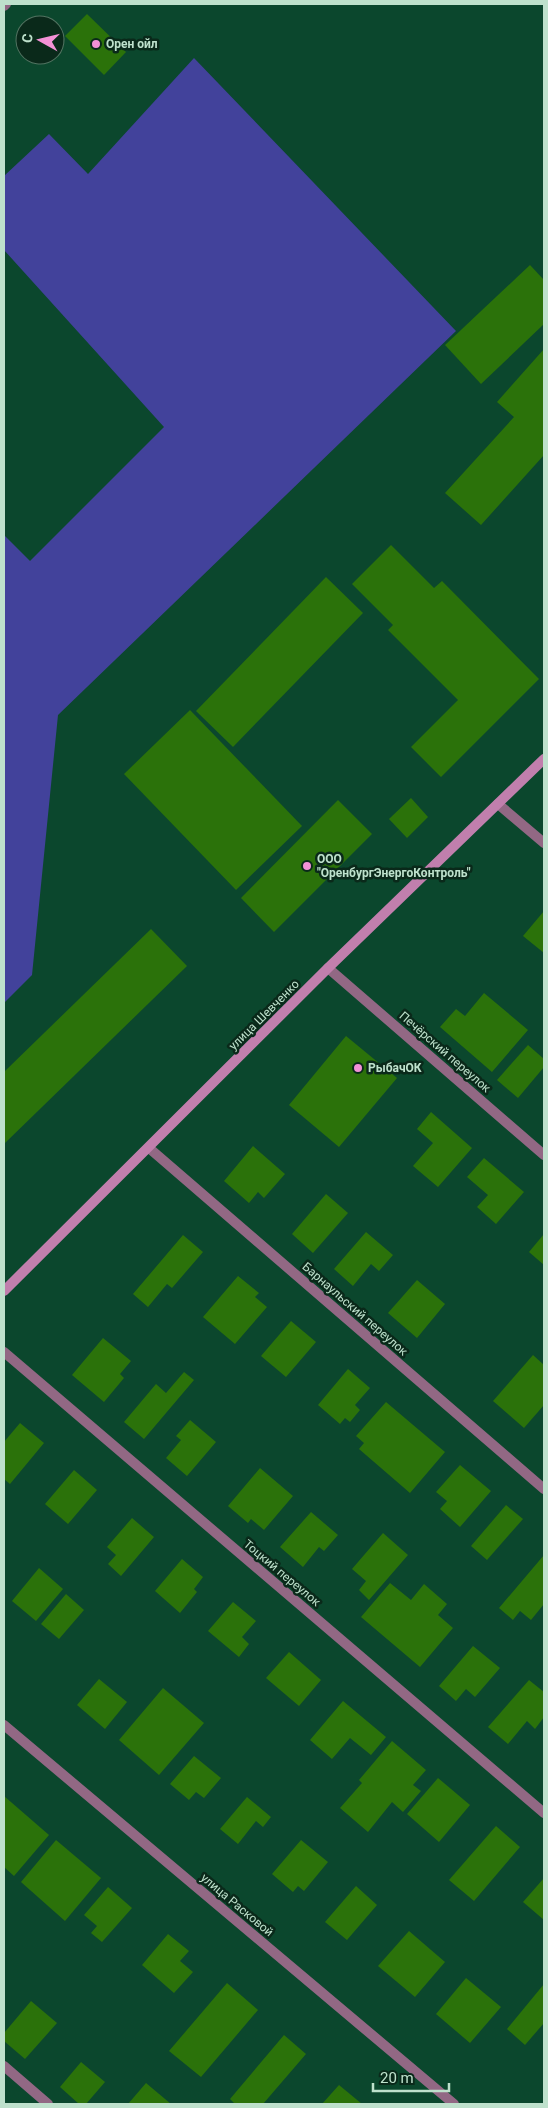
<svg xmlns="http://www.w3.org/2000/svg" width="548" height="2108" viewBox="0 0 548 2108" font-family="Roboto,sans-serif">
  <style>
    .green { fill: #42429b }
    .building { fill: #2b720a }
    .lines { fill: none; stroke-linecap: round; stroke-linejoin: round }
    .minor { stroke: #926884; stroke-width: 10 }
    .tertiary { stroke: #926884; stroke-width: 10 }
    .secondary { stroke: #c17fad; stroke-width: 10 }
    .poi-dot { fill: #f391d6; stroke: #0a291a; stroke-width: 2 }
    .labels { text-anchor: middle; stroke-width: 5; stroke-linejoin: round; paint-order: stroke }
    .poi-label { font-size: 12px; font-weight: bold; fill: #bee1cc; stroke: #0a291a; text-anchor: start }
    .street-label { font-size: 12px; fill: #bee1cc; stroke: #0a291a }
  </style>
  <rect width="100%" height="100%" fill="#0b472d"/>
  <polygon class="green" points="194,58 456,331 58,715 32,975 4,1003 4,535 30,561 164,427 4,250 4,176 49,134 88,174"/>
  <g class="building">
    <polygon points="87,14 126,52 104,75 65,36"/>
    <polygon points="530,265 544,280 544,324 481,384 445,345"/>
    <polygon points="544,349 544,455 481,525 445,493 514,417 497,402"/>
    <polygon points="391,545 434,588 442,581 539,679 441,777 411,747 458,700 388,630 393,625 352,584"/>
    <polygon points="326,577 363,613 233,747 196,711"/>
    <polygon points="190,710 302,826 236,890 124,774"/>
    <polygon points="411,798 428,817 407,838 389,819"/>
    <polygon points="338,800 372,834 274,932 241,898"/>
    <polygon points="544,911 544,953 523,936"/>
    <polygon points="151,929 187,966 4,1144 4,1072"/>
    <polygon points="484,993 528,1030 492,1072 440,1027 456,1009 465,1016"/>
    <polygon points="346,1036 397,1078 339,1147 289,1105"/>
    <polygon points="528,1045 544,1059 544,1067 518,1098 497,1080"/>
    <polygon points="431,1112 472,1148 438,1187 413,1166 433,1143 417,1129"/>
    <polygon points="253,1146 285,1174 264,1198 258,1192 249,1203 224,1181"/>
    <polygon points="484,1158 524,1192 496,1224 477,1207 488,1195 467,1177"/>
    <polygon points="326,1194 348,1213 313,1253 292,1234"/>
    <polygon points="366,1232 393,1255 379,1271 371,1264 353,1286 334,1269"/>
    <polygon points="544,1234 544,1265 529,1252"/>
    <polygon points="183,1235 203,1252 172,1288 167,1284 148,1307 133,1294"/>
    <polygon points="238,1276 259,1293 255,1297 267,1307 235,1344 203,1317"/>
    <polygon points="417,1280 445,1304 417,1338 388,1313"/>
    <polygon points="291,1321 316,1342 286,1377 261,1356"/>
    <polygon points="103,1338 131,1361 120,1374 124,1378 104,1402 72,1375"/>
    <polygon points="533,1355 544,1365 544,1405 524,1428 493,1401"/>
    <polygon points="348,1369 370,1388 355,1405 360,1410 350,1422 345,1418 340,1424 318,1405"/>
    <polygon points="184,1372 194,1380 144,1439 124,1422 156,1384 166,1393"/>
    <polygon points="386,1402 445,1452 410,1493 359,1449 364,1443 356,1436"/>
    <polygon points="190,1420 216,1442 187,1476 166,1458 181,1440 176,1436"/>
    <polygon points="20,1423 44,1443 10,1484 4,1479 4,1442"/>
    <polygon points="460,1465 491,1491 460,1527 440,1509 447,1501 436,1492"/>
    <polygon points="260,1468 293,1496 264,1530 251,1519 248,1523 228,1506"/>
    <polygon points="74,1470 97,1490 68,1524 45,1504"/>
    <polygon points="506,1505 523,1519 487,1560 471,1546"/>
    <polygon points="311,1512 338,1535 324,1551 319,1547 303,1567 280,1547"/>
    <polygon points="132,1518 154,1537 121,1576 108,1564 116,1555 107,1547"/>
    <polygon points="383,1533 408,1555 369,1600 359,1590 366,1581 352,1569"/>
    <polygon points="544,1555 544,1604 531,1620 520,1611 513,1620 499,1608"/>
    <polygon points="182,1559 203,1577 194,1589 197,1592 180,1613 155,1591"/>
    <polygon points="39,1568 63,1589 36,1621 12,1601"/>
    <polygon points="390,1583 411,1600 424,1584 447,1604 438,1615 453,1628 420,1667 361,1617"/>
    <polygon points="66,1594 84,1610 59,1639 41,1624"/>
    <polygon points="233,1602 256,1621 242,1637 249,1644 239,1657 208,1631"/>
    <polygon points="473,1646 500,1668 475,1697 466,1689 456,1701 439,1686"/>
    <polygon points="289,1652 321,1680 299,1706 266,1678"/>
    <polygon points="99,1679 127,1702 105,1729 77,1705"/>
    <polygon points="529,1680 544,1692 544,1717 535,1729 527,1721 508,1744 488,1727"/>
    <polygon points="163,1688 204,1723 159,1775 119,1740"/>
    <polygon points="343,1701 386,1737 371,1755 350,1738 332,1759 310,1740"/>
    <polygon points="392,1741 426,1770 413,1785 421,1791 403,1812 392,1802 368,1832 340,1808 362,1783 359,1780"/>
    <polygon points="194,1756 221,1778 204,1798 196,1792 189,1800 170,1784"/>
    <polygon points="438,1778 470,1805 439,1842 407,1814"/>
    <polygon points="4,1796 49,1835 14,1876 4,1867"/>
    <polygon points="247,1797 271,1817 263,1827 256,1821 238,1844 220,1829"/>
    <polygon points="496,1826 520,1847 474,1901 449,1880"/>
    <polygon points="56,1840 101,1878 65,1921 21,1882"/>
    <polygon points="301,1840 328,1862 304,1891 298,1886 293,1892 272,1874"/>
    <polygon points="544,1878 544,1920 523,1902"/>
    <polygon points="356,1886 377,1905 347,1940 325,1922"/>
    <polygon points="108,1887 132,1908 102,1942 91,1933 97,1926 84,1915"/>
    <polygon points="409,1931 445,1962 415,1997 378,1966"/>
    <polygon points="168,1934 189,1951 180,1961 193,1972 174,1993 142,1965"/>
    <polygon points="466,1978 501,2007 470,2043 436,2014"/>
    <polygon points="227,1983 258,2010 201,2077 169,2051"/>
    <polygon points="544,1984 544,2023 525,2045 507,2029"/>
    <polygon points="31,2001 57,2023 25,2059 4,2041 4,2033"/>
    <polygon points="284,2035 306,2054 263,2104 235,2104 230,2099"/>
    <polygon points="81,2062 105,2082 86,2104 79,2104 60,2087"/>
    <polygon points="146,2083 171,2104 128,2104"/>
    <polygon points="339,2085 362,2104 322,2104"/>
  </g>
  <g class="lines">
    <g class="minor">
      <polyline points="4,6 6,4"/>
      <polyline points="498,804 544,843"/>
      <polyline points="328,968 544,1155"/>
      <polyline points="149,1148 544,1489"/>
      <polyline points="4,1352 544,1813"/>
      <polyline points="4,2066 48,2104"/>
    </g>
    <polyline class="tertiary" points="4,1725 454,2104"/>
    <polyline class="secondary" points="4,1291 328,968 544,759"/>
  </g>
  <g class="poi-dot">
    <circle cx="96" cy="44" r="5"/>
    <circle cx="307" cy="866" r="5"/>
    <circle cx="358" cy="1068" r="5"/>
  </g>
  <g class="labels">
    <g class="poi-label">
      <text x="106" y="48">Орен ойл</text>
      <text x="317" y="863">ООО<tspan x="317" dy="14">"ОренбургЭнергоКонтроль"</tspan></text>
      <text x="368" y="1072">РыбачОК</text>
    </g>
    <g class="street-label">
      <text transform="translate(264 1015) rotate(-45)" y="4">улица Шевченко</text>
      <text transform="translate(445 1052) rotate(41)" y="4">Печёрский переулок</text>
      <text transform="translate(355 1309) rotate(41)" y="4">Барнаульский переулок</text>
      <text transform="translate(282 1573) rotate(40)" y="4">Тоцкий переулок</text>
      <text transform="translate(237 1905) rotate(40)" y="4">улица Расковой</text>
    </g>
  </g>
  <rect width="548" height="2108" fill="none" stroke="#bee1cc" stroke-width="10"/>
  <g transform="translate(40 40) rotate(278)"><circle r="24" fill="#0a291a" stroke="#527361"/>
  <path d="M0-4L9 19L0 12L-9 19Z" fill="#f391d6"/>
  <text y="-8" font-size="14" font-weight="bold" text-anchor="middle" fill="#bee1cc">С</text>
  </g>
  <path d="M373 2083v8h76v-8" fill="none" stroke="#bee1cc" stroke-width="2.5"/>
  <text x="380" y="2083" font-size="15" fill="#bee1cc" stroke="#0a291a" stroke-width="4" paint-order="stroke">20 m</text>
</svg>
